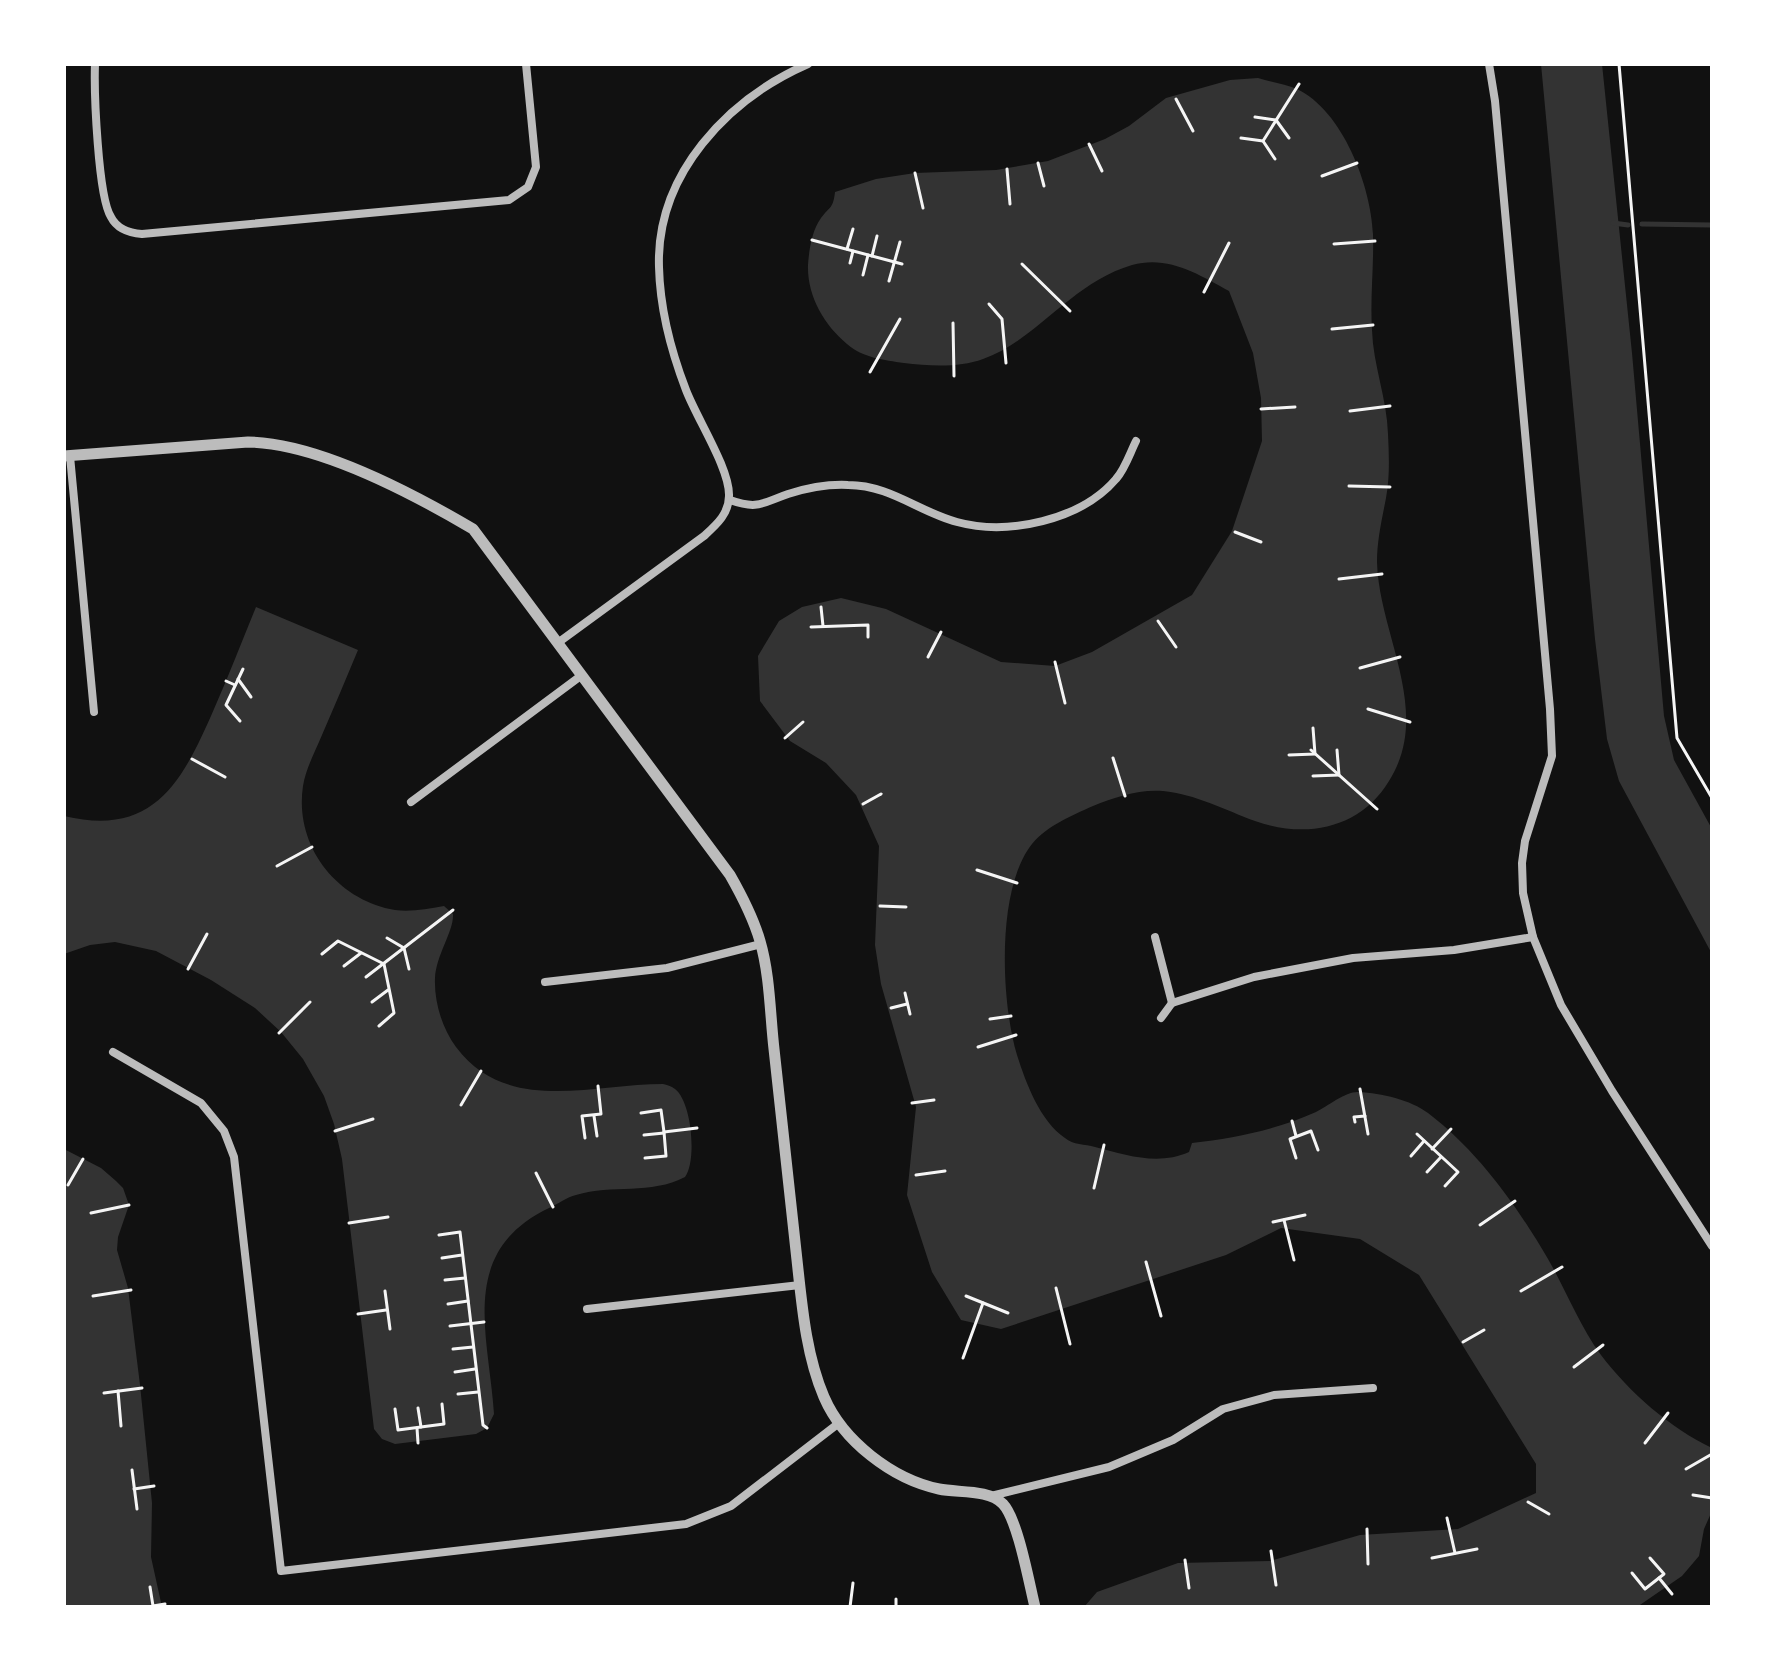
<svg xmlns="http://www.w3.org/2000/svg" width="1776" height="1671" viewBox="0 0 1776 1671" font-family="Karla,sans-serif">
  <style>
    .water { fill: #333 }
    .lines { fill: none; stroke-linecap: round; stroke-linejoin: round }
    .stream { stroke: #333; stroke-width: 5 }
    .path { stroke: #f5f5f5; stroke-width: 3 }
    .minor { stroke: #bcbcbc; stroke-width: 8 }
    .tertiary { stroke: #bcbcbc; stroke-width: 11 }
  </style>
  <rect width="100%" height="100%" fill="#111"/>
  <g class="water">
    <polygon points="1541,64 1602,64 1632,353 1664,716 1674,760 1712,829 1712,954 1619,781 1607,739 1595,639"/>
    <path d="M1258 78C1271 82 1286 84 1297 89 1343 111 1371 186 1373 234 1374 266 1370 298 1372 330 1373 365 1387 398 1388 434 1389 455 1390 477 1386 498 1382 519 1377 540 1377 562 1379 635 1433 711 1389 781 1360 829 1306 839 1255 821 1225 810 1195 794 1163 791 1139 789 1115 797 1093 806 1071 816 1048 825 1032 844 996 889 1001 1002 1017 1055 1026 1083 1040 1121 1065 1138 1073 1145 1085 1144 1095 1147 1126 1155 1158 1166 1189 1152L1192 1143C1234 1138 1276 1130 1316 1112 1328 1106 1346 1091 1359 1092 1381 1093 1411 1100 1428 1113 1478 1151 1517 1206 1548 1259 1566 1290 1579 1325 1601 1355 1629 1392 1670 1428 1712 1448V1511L1704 1529 1699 1556 1682 1576 1637 1607H1084L1097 1592 1178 1563 1270 1561 1360 1535 1458 1529 1536 1493V1464L1419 1275 1360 1239 1281 1228 1226 1255 1001 1329 961 1320 932 1272 907 1195 916 1107 881 984 875 945 879 846 856 795 826 763 790 741 760 701 758 656 779 621 802 607 841 598 886 609 1001 662 1055 666 1092 652 1192 595 1232 531 1262 441 1261 398 1253 353 1229 291C1198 274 1168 255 1132 265 1071 283 1037 340 983 359 959 368 929 366 904 363 884 360 863 358 847 344 824 325 807 296 808 265 809 250 812 230 821 218 830 206 833 209 835 192L876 179 915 173 996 170 1048 161 1105 139 1129 126 1166 98 1230 80Z"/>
    <path d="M256 607 358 650C346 679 334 707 322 735 315 752 306 768 303 786 294 846 337 900 395 910 411 912 427 909 444 906L453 914C454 931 436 955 435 978 434 1002 442 1028 456 1047 507 1115 592 1084 663 1084 667 1085 671 1086 675 1089 692 1102 697 1161 685 1177 651 1195 612 1184 576 1195 567 1197 558 1204 549 1208 457 1252 489 1335 494 1414L487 1428 476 1434 395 1444 382 1439 374 1429 342 1159 334 1124 324 1096 303 1059 281 1032 255 1008 211 980 156 951 115 942 90 945 64 954V816C155 838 183 780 214 709 229 675 242 641 256 607Z"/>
    <polygon points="64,1149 101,1168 116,1181 123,1188 129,1205 118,1237 117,1250 128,1288 140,1385 152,1503 151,1557 162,1607 64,1607"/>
  </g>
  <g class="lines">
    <g class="stream">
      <polyline points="1613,223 1628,225"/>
      <polyline points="1642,224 1712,225"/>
    </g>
    <g class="path">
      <polyline points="1619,64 1677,738 1712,798"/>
      <polyline points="1176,99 1193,131"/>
      <polyline points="1255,117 1276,120 1289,138"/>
      <polyline points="1241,138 1263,141 1275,159"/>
      <polyline points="1263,141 1299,84"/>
      <polyline points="1089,144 1102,171"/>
      <polyline points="1038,163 1044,186"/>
      <polyline points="1007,169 1010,204"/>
      <polyline points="915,173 923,208"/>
      <polyline points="1322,176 1357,163"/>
      <polyline points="812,240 902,264"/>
      <polyline points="1334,244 1375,241"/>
      <polyline points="847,249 853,229"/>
      <polyline points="872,256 877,236"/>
      <polyline points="850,263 853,251"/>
      <polyline points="1022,264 1070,311"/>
      <polyline points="863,275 868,255"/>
      <polyline points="889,281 900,242"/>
      <polyline points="1204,292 1229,243"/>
      <polyline points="989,304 1002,319 1006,363"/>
      <polyline points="953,323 954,376"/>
      <polyline points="1332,329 1373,325"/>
      <polyline points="870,372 900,319"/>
      <polyline points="1261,409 1295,407"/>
      <polyline points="1350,411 1390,406"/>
      <polyline points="1349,486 1390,487"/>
      <polyline points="1235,532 1261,542"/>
      <polyline points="1339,579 1382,574"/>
      <polyline points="821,607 823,626"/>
      <polyline points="1158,621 1176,647"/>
      <polyline points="811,627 868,625 868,637"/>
      <polyline points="928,657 941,632"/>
      <polyline points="1055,662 1065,703"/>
      <polyline points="1360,668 1400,657"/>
      <polyline points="238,679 251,697"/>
      <polyline points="226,681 235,685"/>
      <polyline points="1368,709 1410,722"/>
      <polyline points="240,721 226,705 243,669"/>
      <polyline points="785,738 803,722"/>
      <polyline points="1311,750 1377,809"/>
      <polyline points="1289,755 1315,754 1313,728"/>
      <polyline points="1113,758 1125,796"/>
      <polyline points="192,759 225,777"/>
      <polyline points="1313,776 1339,775 1337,750"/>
      <polyline points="863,804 881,794"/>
      <polyline points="277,866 312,847"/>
      <polyline points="977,870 1017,883"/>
      <polyline points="880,906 906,907"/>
      <polyline points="387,938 404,948 409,969"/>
      <polyline points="322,954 338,941 384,964 394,1013 379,1026"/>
      <polyline points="344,966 361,953"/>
      <polyline points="188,969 207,934"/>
      <polyline points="366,977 453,910"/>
      <polyline points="905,993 910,1014"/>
      <polyline points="372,1002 388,990"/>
      <polyline points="891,1008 907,1004"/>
      <polyline points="990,1019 1011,1016"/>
      <polyline points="279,1033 310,1002"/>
      <polyline points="978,1047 1016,1035"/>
      <polyline points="1360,1089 1368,1134"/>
      <polyline points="912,1103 934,1100"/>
      <polyline points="461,1105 481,1071"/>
      <polyline points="641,1113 661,1110 664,1132"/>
      <polyline points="594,1116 597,1136"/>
      <polyline points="1292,1121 1296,1136"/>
      <polyline points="1355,1122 1354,1117 1365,1116"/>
      <polyline points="335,1131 373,1119"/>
      <polyline points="1417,1134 1458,1172 1445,1186"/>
      <polyline points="644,1135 664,1133"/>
      <polyline points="585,1138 582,1116 601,1114 598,1086"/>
      <polyline points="1432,1149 1451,1129"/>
      <polyline points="1411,1156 1424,1141"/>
      <polyline points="645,1158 666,1156 664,1132 697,1128"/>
      <polyline points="1296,1158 1290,1139 1311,1131 1318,1150"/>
      <polyline points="1427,1172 1441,1157"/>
      <polyline points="536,1173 553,1207"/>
      <polyline points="916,1175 945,1171"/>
      <polyline points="68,1185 83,1159"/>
      <polyline points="1094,1188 1104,1145"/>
      <polyline points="91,1213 129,1205"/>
      <polyline points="1284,1220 1294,1260"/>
      <polyline points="1273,1222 1305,1215"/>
      <polyline points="349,1223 388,1217"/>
      <polyline points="1480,1225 1515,1201"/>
      <polyline points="439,1235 460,1232 483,1425 487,1428"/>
      <polyline points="442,1258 462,1255"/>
      <polyline points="1146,1262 1161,1316"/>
      <polyline points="445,1280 465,1278"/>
      <polyline points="1056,1288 1070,1344"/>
      <polyline points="385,1291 390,1329"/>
      <polyline points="1521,1291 1562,1267"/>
      <polyline points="93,1296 131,1290"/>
      <polyline points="966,1296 1008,1313"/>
      <polyline points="448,1304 468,1301"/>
      <polyline points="358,1314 386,1310"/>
      <polyline points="450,1326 484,1322"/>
      <polyline points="1463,1342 1484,1330"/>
      <polyline points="453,1349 473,1347"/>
      <polyline points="963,1358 983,1303"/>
      <polyline points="1574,1367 1603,1345"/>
      <polyline points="455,1372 475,1369"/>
      <polyline points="118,1391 121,1426"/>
      <polyline points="104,1393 142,1388"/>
      <polyline points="458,1394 478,1392"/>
      <polyline points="418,1408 421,1427"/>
      <polyline points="395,1409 398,1430 444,1424 442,1404"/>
      <polyline points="417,1428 418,1443"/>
      <polyline points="1645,1443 1668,1413"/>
      <polyline points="1686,1469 1712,1454"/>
      <polyline points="132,1470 137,1509"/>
      <polyline points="134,1489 154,1486"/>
      <polyline points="1693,1495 1712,1498"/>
      <polyline points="1528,1502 1549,1514"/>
      <polyline points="1447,1518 1455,1553"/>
      <polyline points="1367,1529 1368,1564"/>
      <polyline points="1271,1551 1276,1585"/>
      <polyline points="1432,1558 1477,1549"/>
      <polyline points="1185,1560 1189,1588"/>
      <polyline points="1632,1573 1645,1589 1664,1574 1650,1558"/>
      <polyline points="1659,1578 1672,1594"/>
      <polyline points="150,1587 153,1606 165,1604"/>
      <polyline points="850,1607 853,1583"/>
      <polyline points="896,1607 896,1599"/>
    </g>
    <g class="minor">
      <path d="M95 64C94 92 98 197 111 217 117 229 129 233 142 234L509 200 528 187 536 167 526 64"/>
      <polyline points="1489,64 1495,101 1550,709 1552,756 1525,841 1522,863 1523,893 1533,937 1561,1005 1612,1091 1712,1246"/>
      <polyline points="70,456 94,712"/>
      <path d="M730 500C758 510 762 503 788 494 807 488 828 484 848 485 890 485 919 512 957 522 1008 536 1081 520 1116 479 1125 469 1130 453 1136 441"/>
      <path d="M559 642 704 536C716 525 729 514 729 496 730 469 697 419 686 390 671 351 660 308 659 267 656 174 728 99 808 64"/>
      <polyline points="411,802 582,675"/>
      <polyline points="1155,937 1172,1003"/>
      <polyline points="545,982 667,968 761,944"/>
      <polyline points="1161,1018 1172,1003 1254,977 1353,958 1454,950 1533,937"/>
      <polyline points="113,1052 201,1103 224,1131 234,1157 281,1571 686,1524 731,1506 839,1423"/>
      <polyline points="587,1309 800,1285"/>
      <polyline points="991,1496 1109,1467 1173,1440 1223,1409 1274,1395 1373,1388"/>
    </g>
    <path class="tertiary" d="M64 456 248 442C318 443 412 493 473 529L730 875C742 896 753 917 760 941 770 975 770 1014 774 1049 782 1120 790 1190 797 1260 802 1306 806 1355 824 1397 843 1441 892 1479 939 1489 958 1493 989 1489 1003 1504 1018 1520 1029 1583 1035 1607"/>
  </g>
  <rect width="1776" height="1671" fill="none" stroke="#ffffff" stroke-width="132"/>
</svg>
